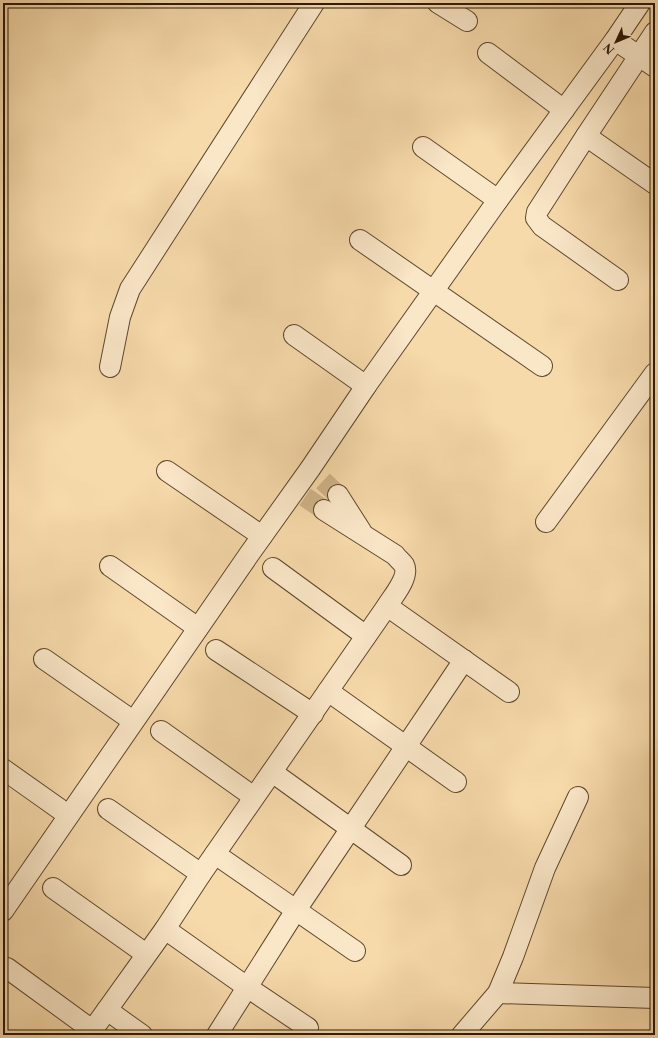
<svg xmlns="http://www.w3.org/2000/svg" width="658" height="1038" viewBox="0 0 658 1038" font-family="'Libre Caslon Text',serif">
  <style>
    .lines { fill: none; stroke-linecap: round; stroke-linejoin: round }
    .minor-tunnel { stroke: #ceb388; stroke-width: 20; stroke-dasharray: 20 10; stroke-linecap: butt }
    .minor-casing { stroke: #5e482c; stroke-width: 22 }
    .minor { stroke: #fae7c8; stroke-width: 20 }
  </style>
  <rect width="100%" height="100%" fill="#f7daaa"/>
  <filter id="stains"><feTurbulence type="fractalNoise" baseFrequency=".005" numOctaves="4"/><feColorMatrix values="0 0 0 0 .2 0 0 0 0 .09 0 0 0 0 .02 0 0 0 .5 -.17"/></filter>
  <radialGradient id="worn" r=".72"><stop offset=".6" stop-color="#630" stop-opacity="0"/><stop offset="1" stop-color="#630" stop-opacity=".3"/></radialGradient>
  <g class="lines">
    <g class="minor-tunnel">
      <polyline points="323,481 338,495"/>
      <polyline points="305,497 324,510"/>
    </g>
    <g class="minor-casing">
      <g id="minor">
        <polyline points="438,3 467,21"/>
        <polyline points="615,40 655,67"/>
        <polyline points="488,53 564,110"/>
        <polyline points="586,136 655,184"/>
        <polyline points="423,147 498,200"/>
        <polyline points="360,240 542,366"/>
        <polyline points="618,280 542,226 536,218 537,212 586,136 655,32"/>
        <polyline points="294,335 366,386"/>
        <polyline points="110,367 120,317 130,289 314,3"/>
        <polyline points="167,471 262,536"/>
        <polyline points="338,495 361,531"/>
        <polyline points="546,522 655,373"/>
        <polyline points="110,566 198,628"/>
        <polyline points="273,568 366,636"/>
        <polyline points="387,606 509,692"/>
        <polyline points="216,650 313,714"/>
        <polyline points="44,659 133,721"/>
        <polyline points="328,691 456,782"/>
        <polyline points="161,731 254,797"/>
        <polyline points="3,769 68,815"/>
        <polyline points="272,772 401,865"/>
        <polyline points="578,797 545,868 513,957 498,993 655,998"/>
        <polyline points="108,809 201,874"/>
        <polyline points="215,854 355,951"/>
        <polyline points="53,888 146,954"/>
        <polyline points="3,911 250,553 310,469 366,386 498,200 615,40 640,3"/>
        <polyline points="165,929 247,987 308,1028"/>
        <polyline points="7,968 92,1030"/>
        <polyline points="107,1010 142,1035"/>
        <path d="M89 1035 165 929 201 874 387 606C393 596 410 577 404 565 402 562 397 558 395 555L324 510"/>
        <polyline points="217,1035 296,910 464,660"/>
        <polyline points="462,1035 498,993"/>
      </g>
    </g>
    <use href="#minor" class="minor"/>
  </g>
  <rect width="658" height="1038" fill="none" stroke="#f7daaa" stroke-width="16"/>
  <rect x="4" y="4" width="650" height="1030" fill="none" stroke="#2b1802" stroke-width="2"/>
  <rect x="8" y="8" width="642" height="1022" fill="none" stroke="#2b1802"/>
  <g transform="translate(616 42) rotate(226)" stroke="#fae7c8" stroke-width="3" paint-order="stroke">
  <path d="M0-3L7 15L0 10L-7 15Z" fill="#2b1802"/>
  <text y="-6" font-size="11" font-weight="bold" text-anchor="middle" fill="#2b1802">N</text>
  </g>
  <rect width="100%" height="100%" filter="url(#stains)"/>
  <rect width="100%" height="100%" fill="url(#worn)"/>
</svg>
